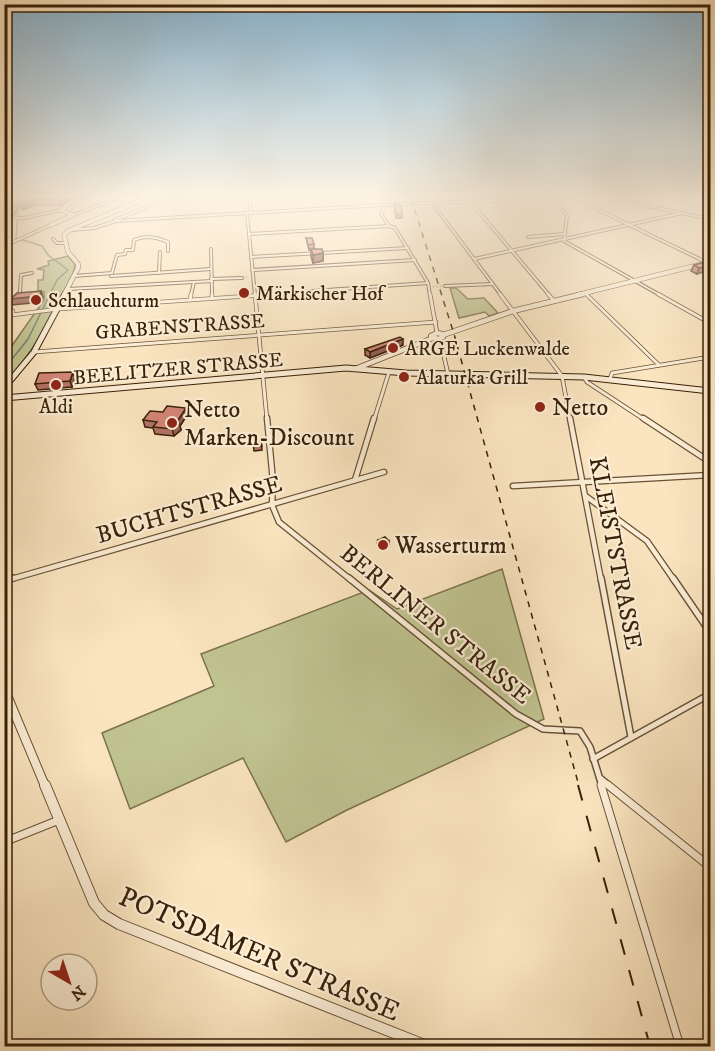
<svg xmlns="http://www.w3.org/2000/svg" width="715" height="1051" viewBox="0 0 715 1051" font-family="'IM FELL DW Pica',serif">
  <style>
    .green { fill: #c0c491; stroke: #7c724d; stroke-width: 1.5 }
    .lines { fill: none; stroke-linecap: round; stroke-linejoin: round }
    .stream { stroke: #767f71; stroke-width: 1.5 }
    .minor-tunnel { stroke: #d3be9b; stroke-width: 2; stroke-dasharray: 2 1.5; stroke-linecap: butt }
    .pedestrian-casing { stroke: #685237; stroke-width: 4 }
    .minor-far4-casing { stroke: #685237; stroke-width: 4 }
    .minor-far3-casing { stroke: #685237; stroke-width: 4.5 }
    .minor-far2-casing { stroke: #685237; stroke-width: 7 }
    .minor-far1-casing { stroke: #685237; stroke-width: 8 }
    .minor-casing { stroke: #685237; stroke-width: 9 }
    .tertiary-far3-casing { stroke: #685237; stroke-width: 5 }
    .tertiary-far2-casing { stroke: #685237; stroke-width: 6 }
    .tertiary-far1-casing { stroke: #685237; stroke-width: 10 }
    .tertiary-casing { stroke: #685237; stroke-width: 12 }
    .secondary-far1-casing { stroke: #382109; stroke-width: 5 }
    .secondary-casing { stroke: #382109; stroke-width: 7 }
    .pedestrian { stroke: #fceed6; stroke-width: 2 }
    .minor-far4 { stroke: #fceed6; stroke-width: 2 }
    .minor-far3 { stroke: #fceed6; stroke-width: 3 }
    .minor-far2 { stroke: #fceed6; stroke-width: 4.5 }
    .minor-far1 { stroke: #fceed6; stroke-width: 5 }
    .minor { stroke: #fceed6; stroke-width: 7 }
    .tertiary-far3 { stroke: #fceed6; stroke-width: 4 }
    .tertiary-far2 { stroke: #fceed6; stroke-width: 4.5 }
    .tertiary-far1 { stroke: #fceed6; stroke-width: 8 }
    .tertiary { stroke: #fceed6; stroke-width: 10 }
    .secondary-far1 { stroke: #fceed6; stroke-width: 4 }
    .secondary { stroke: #fceed6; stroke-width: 5 }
    .rail-far1 { stroke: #382109; stroke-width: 1.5; stroke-dasharray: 6 6; stroke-linecap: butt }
    .rail { stroke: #382109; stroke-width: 2; stroke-dasharray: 16 16; stroke-linecap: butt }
    .wall { fill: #b57266; stroke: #382109; stroke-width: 1.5 }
    .shaded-wall { fill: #945d53; stroke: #382109; stroke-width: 1.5 }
    .building { fill: #d38577; stroke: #382109; stroke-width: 1.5 }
    .poi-dot { fill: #8f2418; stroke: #fceed6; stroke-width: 2 }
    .labels { text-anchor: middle; stroke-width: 4.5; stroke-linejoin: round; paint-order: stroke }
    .far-poi-label { font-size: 20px; fill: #382109; stroke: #fceed6; text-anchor: start }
    .far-street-label { font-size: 20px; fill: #382109; stroke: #fceed6 }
    .poi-label { font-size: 24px; fill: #382109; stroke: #fceed6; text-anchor: start }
    .street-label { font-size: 24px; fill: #382109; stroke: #fceed6 }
    .near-street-label { font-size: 28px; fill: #382109; stroke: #fceed6 }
  </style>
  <rect width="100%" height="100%" fill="#fae5c0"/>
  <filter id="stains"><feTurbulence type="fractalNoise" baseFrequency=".00333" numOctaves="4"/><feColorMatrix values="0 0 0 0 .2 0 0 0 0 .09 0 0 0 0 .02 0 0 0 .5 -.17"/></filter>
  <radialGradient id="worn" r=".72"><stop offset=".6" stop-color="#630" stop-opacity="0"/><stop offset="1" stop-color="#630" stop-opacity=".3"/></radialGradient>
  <g class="green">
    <path d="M68 256 75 264C73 290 24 364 5 383L4 357 44 300V292L38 293V280H43L44 270 37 269 49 265 48 261Z"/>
    <polygon points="450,288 456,288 468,299 484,298 498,313 489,316 485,312 459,318"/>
    <polygon points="502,569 544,719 347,810 286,842 243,758 130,809 102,733 214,686 201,654 369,590 397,609"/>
  </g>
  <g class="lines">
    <polyline class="stream" points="4,369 28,339 57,280 68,270 48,255 42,246 16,238 18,208"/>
    <g class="minor-tunnel">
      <polyline points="242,278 249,277"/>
      <polyline points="429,287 445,286"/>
    </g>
    <g class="pedestrian-casing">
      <polyline id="pedestrian" points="4,249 11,243"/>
    </g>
    <g class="minor-far4-casing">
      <g id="minor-far4">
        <polyline points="249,198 251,213"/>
        <polyline points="357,198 361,206"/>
        <polyline points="554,198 567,216 564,241 660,295"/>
        <polyline points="610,198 710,219"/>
        <polyline points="576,199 710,264"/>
        <polyline points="470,201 549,295"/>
        <polyline points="432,203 501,295"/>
        <polyline points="385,205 381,214 389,226"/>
        <polyline points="247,213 255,295"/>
        <polyline points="73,215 118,198"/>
        <polyline points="4,219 24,218 61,210"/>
        <polyline points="115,220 169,198"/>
        <polyline points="70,230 94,228 116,221 400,204 578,198"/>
        <polyline points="249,234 389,226 395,228 428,283 430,295"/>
        <polyline points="528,237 564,234"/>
        <polyline points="53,239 57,243 66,243"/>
        <polyline points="4,241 11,243 51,225"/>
        <polyline points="211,249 212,295"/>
        <polyline points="251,257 408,248"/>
        <polyline points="474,259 682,213"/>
        <polyline points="252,270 415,260"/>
        <polyline points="159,273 160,252"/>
        <path d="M74 276 112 273 117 255 125 254 126 250H133L134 240C146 235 156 237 168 242V251"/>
        <polyline points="111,276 211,269"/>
        <polyline points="211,279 242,278"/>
        <polyline points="445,286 493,284"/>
        <polyline points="68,289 212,281"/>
        <polyline points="17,295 20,292 21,275 32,273"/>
        <polyline points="191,295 194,282"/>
        <polyline points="255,295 428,283"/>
      </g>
    </g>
    <g class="minor-far3-casing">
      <g id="minor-far3">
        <polyline points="212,294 212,298"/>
        <polyline points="255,294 267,420"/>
        <polyline points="430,294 437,333"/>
        <polyline points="500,294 562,376 570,420"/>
        <polyline points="548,294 554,301"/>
        <polyline points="586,294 659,365"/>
        <polyline points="658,294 710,323"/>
        <polyline points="190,300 191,294"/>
        <polyline points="12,315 13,311 7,309 10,301 18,294"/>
        <polyline points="4,316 58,309 277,294"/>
        <polyline points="440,339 448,374"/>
        <polyline points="34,352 436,322"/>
        <polyline points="584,377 587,382 645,420"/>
        <polyline points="610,379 612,373 710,357"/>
        <polyline points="374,420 389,372"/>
      </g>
    </g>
    <g class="minor-far2-casing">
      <g id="minor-far2">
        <polyline points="267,418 273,481 272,505 279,522 351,580"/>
        <polyline points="570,418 601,580"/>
        <polyline points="643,418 710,462"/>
        <polyline points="355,480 374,418"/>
        <polyline points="513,486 710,475"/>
        <polyline points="587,497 647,541 674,580"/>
        <polyline points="8,580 384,472"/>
      </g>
    </g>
    <g class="minor-far1-casing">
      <g id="minor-far1">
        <polyline points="349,578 516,714 543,729 580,731 590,747 602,786"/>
        <polyline points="601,578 631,737"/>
        <polyline points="673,578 710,632"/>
        <polyline points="4,581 13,578"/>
        <polyline points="593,759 710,694"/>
        <polyline points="600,778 610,786"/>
      </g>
    </g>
    <g class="minor-casing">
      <g id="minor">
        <polyline points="601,785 680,1046"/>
        <polyline points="608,785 710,867"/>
        <polyline points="4,842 59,820"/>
      </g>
    </g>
    <g class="tertiary-far3-casing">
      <polyline id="tertiary-far3" points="577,295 710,262"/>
    </g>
    <g class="tertiary-far2-casing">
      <g id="tertiary-far2">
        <polygon points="437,333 442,334 443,337 438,339 431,336"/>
        <polyline points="443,335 513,311 583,294"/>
        <polyline points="355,369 433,338"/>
      </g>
    </g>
    <g class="tertiary-far1-casing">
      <polyline id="tertiary-far1" points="4,688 45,786"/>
    </g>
    <g class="tertiary-casing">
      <polyline id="tertiary" points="45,785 94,903 104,915 119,924 427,1046"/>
    </g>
    <g class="secondary-far1-casing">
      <g id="secondary-far1">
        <polyline points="73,215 61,210 77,198"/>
        <polyline points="51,225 73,215"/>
        <polyline points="68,231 147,198"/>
        <polyline points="64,295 78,268 78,264 68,252 64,235 68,231"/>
      </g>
    </g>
    <g class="secondary-casing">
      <g id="secondary">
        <polyline points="4,388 34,352 65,294"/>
        <polyline points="4,398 346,368 406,373 584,377 710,391"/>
      </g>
    </g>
    <use href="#pedestrian" class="pedestrian"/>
    <use href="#minor-far4" class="minor-far4"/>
    <use href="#minor-far3" class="minor-far3"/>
    <use href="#minor-far2" class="minor-far2"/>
    <use href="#minor-far1" class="minor-far1"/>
    <use href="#minor" class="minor"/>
    <use href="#tertiary-far3" class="tertiary-far3"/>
    <use href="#tertiary-far2" class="tertiary-far2"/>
    <use href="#tertiary-far1" class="tertiary-far1"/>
    <use href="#tertiary" class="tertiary"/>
    <use href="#secondary-far1" class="secondary-far1"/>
    <use href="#secondary" class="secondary"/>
    <polyline class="rail-far1" points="411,198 454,334 579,786"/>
    <polyline class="rail" points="578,785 650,1046"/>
  </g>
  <g class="wall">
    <polygon points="4,198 73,198 61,205 34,205 23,210 19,207 14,215 7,216 10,216 12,222 8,226 4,226"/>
    <polygon points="394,204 402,214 402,218 396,218"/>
    <polygon points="306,238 314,244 314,249 323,253 323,261 313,263 311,257 311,250 309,250"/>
    <polygon points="711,261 697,274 691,271 694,265"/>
    <polygon points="403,345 370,358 365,355 365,349"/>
    <polygon points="73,372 75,378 72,387 38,390 35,384"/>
    <polygon points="187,415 180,426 181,430 174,436 155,434 153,428 145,427 143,420"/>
    <polygon points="261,441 262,450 254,451 253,442"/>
    <polygon points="378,540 389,545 385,548 377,544"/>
  </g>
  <g class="shaded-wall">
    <polygon points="62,198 73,198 61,205 60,199"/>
    <polygon points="32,199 34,205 23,210 21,204"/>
    <polygon points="17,201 19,207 14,215 4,217 4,210"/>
    <polygon points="10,216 12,222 8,226 5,221"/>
    <polygon points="323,253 323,261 313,263 313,255"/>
    <polygon points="711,265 711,270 697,274 699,268"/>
    <polygon points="41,291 43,297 42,302 12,305 10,299"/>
    <polygon points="403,339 403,345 370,358 370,352"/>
    <polygon points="73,372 75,378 72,387 70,381"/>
    <polygon points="186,408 187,415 180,426 181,430 174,436 172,429"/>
    <polygon points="389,541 389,545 385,548 385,544"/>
  </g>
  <g class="building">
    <polygon points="4,198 62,198 60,199 32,199 21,204 17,201 12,209 4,210"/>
    <polygon points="394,204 401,205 402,214 396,215"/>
    <polygon points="4,216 10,216 5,221 4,221"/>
    <polygon points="306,238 312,238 314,244 308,245"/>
    <polygon points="311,249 322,249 323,253 313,255"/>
    <polygon points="710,261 711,265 699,268 694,265"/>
    <polygon points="41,291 40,296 10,299 18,293"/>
    <polygon points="400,337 403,339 370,352 365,349"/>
    <polygon points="73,372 70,381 35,384 39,373"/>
    <polygon points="167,406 186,408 176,423 179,424 172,429 153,427 157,422 143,420 150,411 163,412"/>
    <polygon points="261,441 262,446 254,447 253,442"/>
    <polygon points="385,537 389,541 385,544 378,540"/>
  </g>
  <linearGradient id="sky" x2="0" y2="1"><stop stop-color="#8bb8d4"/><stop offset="0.57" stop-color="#fdf3e3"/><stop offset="1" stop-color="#fdf3e3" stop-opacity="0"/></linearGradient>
  <rect width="715" height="345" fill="url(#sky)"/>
  <g class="poi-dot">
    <circle cx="244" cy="293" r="6"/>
    <circle cx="36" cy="300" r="6"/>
    <circle cx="393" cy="348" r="6"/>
    <circle cx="404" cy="377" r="6"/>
    <circle cx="56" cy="385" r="6"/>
    <circle cx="540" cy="407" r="6"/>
    <circle cx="172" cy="423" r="6"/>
    <circle cx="383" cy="545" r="6"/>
  </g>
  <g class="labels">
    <g class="far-poi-label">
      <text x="256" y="300">Märkischer Hof</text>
      <text x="48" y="307">Schlauchturm</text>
      <text x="405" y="355">ARGE Luckenwalde</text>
      <text x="416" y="384">Alaturka Grill</text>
      <text x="56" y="413" text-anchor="middle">Aldi</text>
    </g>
    <g class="far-street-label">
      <text transform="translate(180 326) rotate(-4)" y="7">GRABENSTRASSE</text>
      <text transform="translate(178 368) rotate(-5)" y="7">BEELITZER STRASSE</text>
    </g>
    <g class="poi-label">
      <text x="552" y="415">Netto</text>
      <text x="184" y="417">Netto<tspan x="184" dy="28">Marken-Discount</tspan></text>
      <text x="395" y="553">Wasserturm</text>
    </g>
    <g class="street-label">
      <text transform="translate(189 509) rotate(-16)" y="8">BUCHTSTRASSE</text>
      <text transform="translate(616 553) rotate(79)" y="8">KLEISTSTRASSE</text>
      <text transform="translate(436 624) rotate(39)" y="8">BERLINER STRASSE</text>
    </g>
    <g class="near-street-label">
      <text transform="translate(260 953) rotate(23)" y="10">POTSDAMER STRASSE</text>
    </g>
  </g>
  <rect width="715" height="1051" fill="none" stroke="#fae5c0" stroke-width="24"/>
  <rect x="6" y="6" width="703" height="1039" fill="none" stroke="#382109" stroke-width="3"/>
  <rect x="12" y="12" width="691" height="1027" fill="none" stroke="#382109" stroke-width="1.5"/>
  <g transform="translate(69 982) rotate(141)"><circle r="28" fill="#fceed6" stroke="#ae9c84" stroke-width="1.5"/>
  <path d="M0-4.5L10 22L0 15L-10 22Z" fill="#8f2418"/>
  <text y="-9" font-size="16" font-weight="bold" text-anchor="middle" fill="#382109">N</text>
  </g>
  <rect width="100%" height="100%" filter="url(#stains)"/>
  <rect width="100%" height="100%" fill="url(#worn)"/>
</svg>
